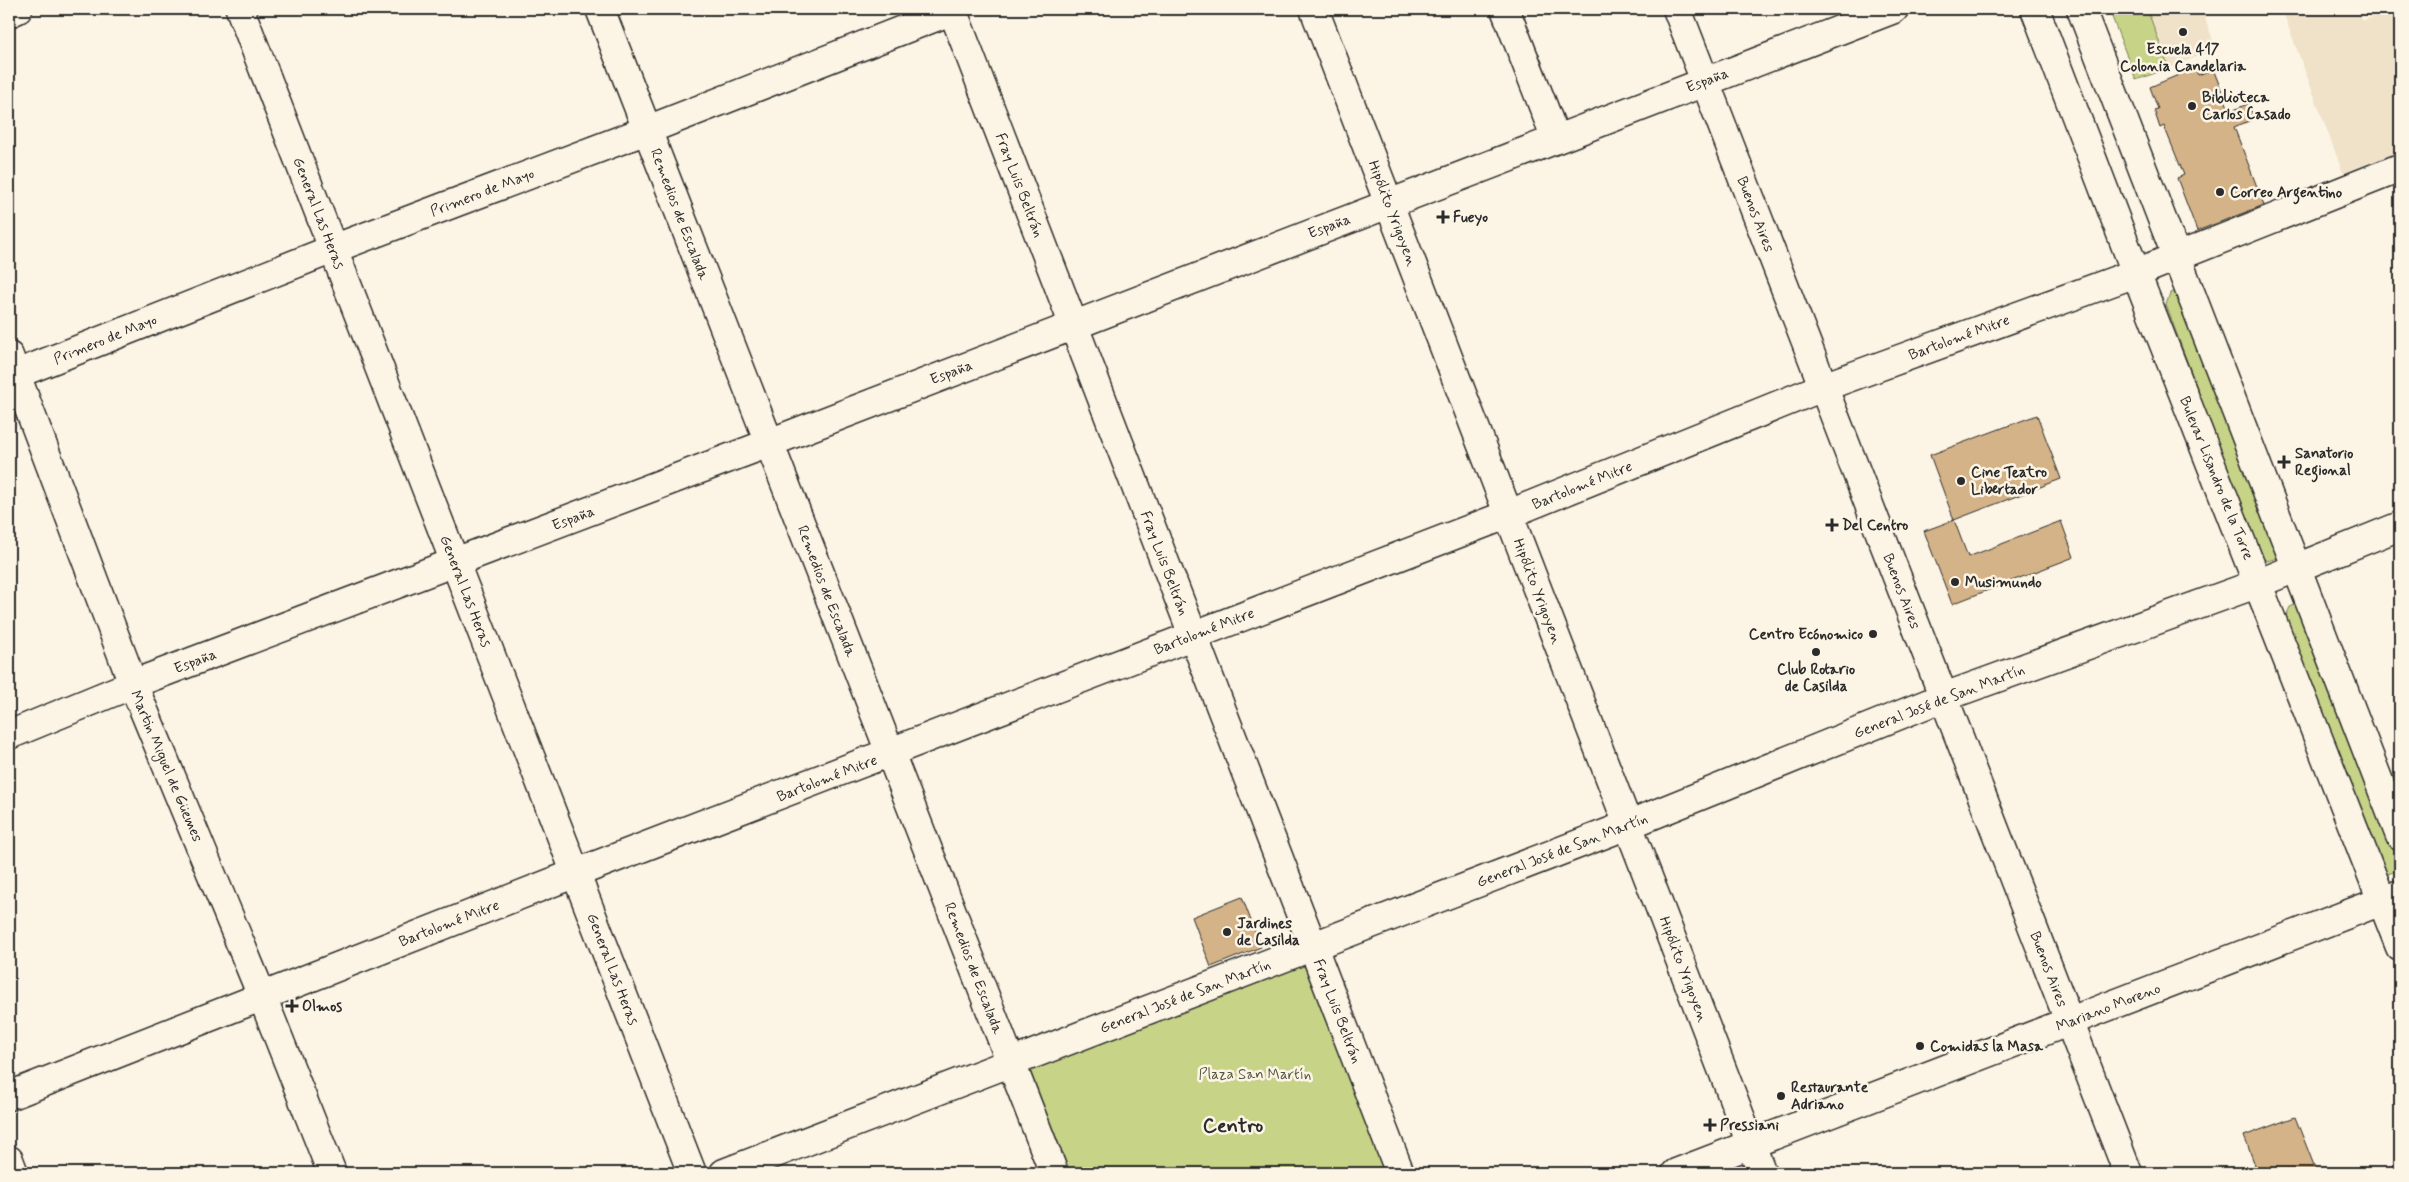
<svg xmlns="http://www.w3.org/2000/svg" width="2409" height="1182" viewBox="0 0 2409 1182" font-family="Mynerve,sans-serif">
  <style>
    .built { fill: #f0e1c9 }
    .green { fill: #c7d387; stroke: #797f59 }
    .building { fill: #d5b388; stroke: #2b2b2b }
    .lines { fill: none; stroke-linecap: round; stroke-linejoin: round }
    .minor-casing { stroke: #2b2b2b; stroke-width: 31 }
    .major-casing { stroke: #2b2b2b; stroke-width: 31 }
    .minor { stroke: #fcf5e5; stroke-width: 28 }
    .major { stroke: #fcf5e5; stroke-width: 28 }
    .poi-dot { fill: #2b2b2b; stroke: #fcf5e5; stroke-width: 2 }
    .labels { text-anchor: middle; stroke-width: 5; stroke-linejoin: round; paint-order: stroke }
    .poi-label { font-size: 15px; font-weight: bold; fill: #2b2b2b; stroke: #fcf5e5; text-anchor: start }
    .street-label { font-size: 15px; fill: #2b2b2b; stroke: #fcf5e5 }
    .park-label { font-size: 15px; fill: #525542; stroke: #fcf5e5 }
    .district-label { font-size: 20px; font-weight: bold; fill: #2b2b2b; stroke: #fcf5e5 }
  </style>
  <rect width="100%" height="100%" fill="#fcf5e5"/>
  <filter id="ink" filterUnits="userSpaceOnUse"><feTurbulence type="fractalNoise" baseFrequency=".02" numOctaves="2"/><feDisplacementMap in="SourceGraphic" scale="10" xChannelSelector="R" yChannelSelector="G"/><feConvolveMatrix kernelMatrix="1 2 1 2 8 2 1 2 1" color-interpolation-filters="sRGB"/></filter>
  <g filter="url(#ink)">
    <g class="built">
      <polygon points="2146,9 2218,9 2204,15 2216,49 2169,68"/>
      <polygon points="2292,9 2357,9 2362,21 2392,9 2400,9 2400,151 2343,173 2283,12"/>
    </g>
    <g class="green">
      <polygon points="2109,9 2147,9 2169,68 2136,80"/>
      <polygon points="2180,290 2280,557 2268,561 2260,557 2166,305 2170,293"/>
      <polygon points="2299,603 2306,606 2400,852 2399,870 2388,874 2380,871 2285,618 2290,607"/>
      <polygon points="1313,946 1400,1173 1054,1173 1011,1064"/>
    </g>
    <g class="building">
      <polygon points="2195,68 2198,75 2213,69 2230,112 2249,103 2254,119 2234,127 2264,205 2197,231 2177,178 2184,175 2164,126 2160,128 2154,110 2158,109 2150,87"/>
      <polygon points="2037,415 2061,479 1954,520 1930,455"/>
      <polygon points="1954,520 1968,557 2061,521 2074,557 1952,604 1924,531"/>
      <polygon points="1242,897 1261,947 1211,967 1192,917"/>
      <polygon points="2295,1117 2317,1173 2258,1173 2244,1136"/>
    </g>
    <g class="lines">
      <g class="minor-casing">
        <g id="minor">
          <polyline points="240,9 692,1173"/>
          <polyline points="600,9 1054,1173"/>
          <polyline points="952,9 1400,1173"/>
          <polyline points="1314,9 1762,1173"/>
          <polyline points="1505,9 1556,139"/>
          <polyline points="1677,9 2128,1173"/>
          <polyline points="9,13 18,9"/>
          <polyline points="9,356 133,684 262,996 332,1173"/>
          <polyline points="9,377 333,249 647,130 956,9"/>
          <polyline points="9,735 133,684 769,443 1894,9"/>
          <polyline points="9,1096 576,873 1509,514 1823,387 2136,273 2400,168"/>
          <polyline points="724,1173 1628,825 1944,697 2259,583 2400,526"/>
          <polyline points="1676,1173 2400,894"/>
        </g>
      </g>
      <g class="major-casing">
        <g id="major">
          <polyline points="2035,9 2136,273 2400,947"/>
          <polyline points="2081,9 2400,836"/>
          <polyline points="9,1160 14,1173"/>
        </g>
      </g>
      <use href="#minor" class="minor"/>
      <use href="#major" class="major"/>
    </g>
  </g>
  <g class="poi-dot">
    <circle cx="2183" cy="32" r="5"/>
    <circle cx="2192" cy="106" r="5"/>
    <circle cx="2220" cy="192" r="5"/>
    <path d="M1440.5 209.5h5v5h5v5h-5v5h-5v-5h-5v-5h5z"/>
    <path d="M2281.5 454.5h5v5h5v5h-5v5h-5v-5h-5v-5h5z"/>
    <circle cx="1961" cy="481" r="5"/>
    <path d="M1829.5 517.5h5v5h5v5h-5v5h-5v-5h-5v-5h5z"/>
    <circle cx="1955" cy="582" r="5"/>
    <circle cx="1873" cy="634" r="5"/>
    <circle cx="1816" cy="652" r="5"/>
    <circle cx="1227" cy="932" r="5"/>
    <path d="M289.5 998.5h5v5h5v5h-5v5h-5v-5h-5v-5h5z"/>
    <circle cx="1920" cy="1046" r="5"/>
    <circle cx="1781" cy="1096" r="5"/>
    <path d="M1707.5 1117.5h5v5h5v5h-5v5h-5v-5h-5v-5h5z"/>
  </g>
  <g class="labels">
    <g class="poi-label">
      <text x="2183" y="54" text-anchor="middle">Escuela 417<tspan x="2183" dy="17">Colonia Candelaria</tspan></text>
      <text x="2202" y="102">Biblioteca<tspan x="2202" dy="17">Carlos Casado</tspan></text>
      <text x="2230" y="197">Correo Argentino</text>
      <text x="1453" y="222">Fueyo</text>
      <text x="2295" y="458">Sanatorio<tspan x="2295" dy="17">Regional</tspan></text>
      <text x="1971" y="477">Cine Teatro<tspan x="1971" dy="17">Libertador</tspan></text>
      <text x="1842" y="530">Del Centro</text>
      <text x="1965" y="587">Musimundo</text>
      <text x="1863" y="639" text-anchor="end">Centro Ecónomico</text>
      <text x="1816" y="674" text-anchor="middle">Club Rotario<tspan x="1816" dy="17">de Casilda</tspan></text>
      <text x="1237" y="928">Jardines<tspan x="1237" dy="17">de Casilda</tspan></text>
      <text x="302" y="1011">Olmos</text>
      <text x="1930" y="1051">Comidas la Masa</text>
      <text x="1791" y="1092">Restaurante<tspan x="1791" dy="17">Adriano</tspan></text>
      <text x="1720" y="1130">Pressiani</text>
    </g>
    <g class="street-label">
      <text transform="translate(1707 80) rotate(-21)" y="5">España</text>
      <text transform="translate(1020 185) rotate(69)" y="5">Fray Luis Beltrán</text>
      <text transform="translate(482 192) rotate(-21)" y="5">Primero de Mayo</text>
      <text transform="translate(319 213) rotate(69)" y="5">General Las Heras</text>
      <text transform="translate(1393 213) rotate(69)" y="5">Hipólito Yrigoyen</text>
      <text transform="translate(680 214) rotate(69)" y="5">Remedios de Escalada</text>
      <text transform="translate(1756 214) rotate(69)" y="5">Buenos Aires</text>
      <text transform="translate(1329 226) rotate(-21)" y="5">España</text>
      <text transform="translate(1959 337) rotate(-20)" y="5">Bartolomé Mitre</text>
      <text transform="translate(105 339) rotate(-22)" y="5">Primero de Mayo</text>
      <text transform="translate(951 372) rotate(-21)" y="5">España</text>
      <text transform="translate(2217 478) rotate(68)" y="5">Bulevar Lisandro de la Torre</text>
      <text transform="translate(1582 485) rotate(-22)" y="5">Bartolomé Mitre</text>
      <text transform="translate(573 518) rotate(-21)" y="5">España</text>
      <text transform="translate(1165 563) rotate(69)" y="5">Fray Luis Beltrán</text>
      <text transform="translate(466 591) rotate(69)" y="5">General Las Heras</text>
      <text transform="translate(827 591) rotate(69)" y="5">Remedios de Escalada</text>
      <text transform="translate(1538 591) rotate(69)" y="5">Hipólito Yrigoyen</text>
      <text transform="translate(1902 591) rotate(69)" y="5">Buenos Aires</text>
      <text transform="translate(1204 631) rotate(-21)" y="5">Bartolomé Mitre</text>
      <text transform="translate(195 661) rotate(-21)" y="5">España</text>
      <text transform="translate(1939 701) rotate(-21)" y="5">General José de San Martín</text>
      <text transform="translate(167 766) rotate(67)" y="5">Martin Miguel de Güemes</text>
      <text transform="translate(827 778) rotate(-21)" y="5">Bartolomé Mitre</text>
      <text transform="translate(1562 850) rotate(-21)" y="5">General José de San Martín</text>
      <text transform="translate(449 923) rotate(-21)" y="5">Bartolomé Mitre</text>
      <text transform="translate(974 968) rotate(69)" y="5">Remedios de Escalada</text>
      <text transform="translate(613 969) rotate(69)" y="5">General Las Heras</text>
      <text transform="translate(1684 969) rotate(69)" y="5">Hipólito Yrigoyen</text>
      <text transform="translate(2049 969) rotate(69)" y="5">Buenos Aires</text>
      <text transform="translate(1185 996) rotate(-21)" y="5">General José de San Martín</text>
      <text transform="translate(2108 1007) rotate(-21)" y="5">Mariano Moreno</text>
      <text transform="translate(1338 1011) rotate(69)" y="5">Fray Luis Beltrán</text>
    </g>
    <g class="park-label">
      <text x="1255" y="1079">Plaza San Martín</text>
    </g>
    <g class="district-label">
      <text x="1233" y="1132">Centro</text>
    </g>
  </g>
  <rect width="2409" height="1182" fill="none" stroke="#fcf5e5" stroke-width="30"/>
  <rect x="15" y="15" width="2379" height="1152" fill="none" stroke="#2b2b2b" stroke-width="2" filter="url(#ink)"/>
</svg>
